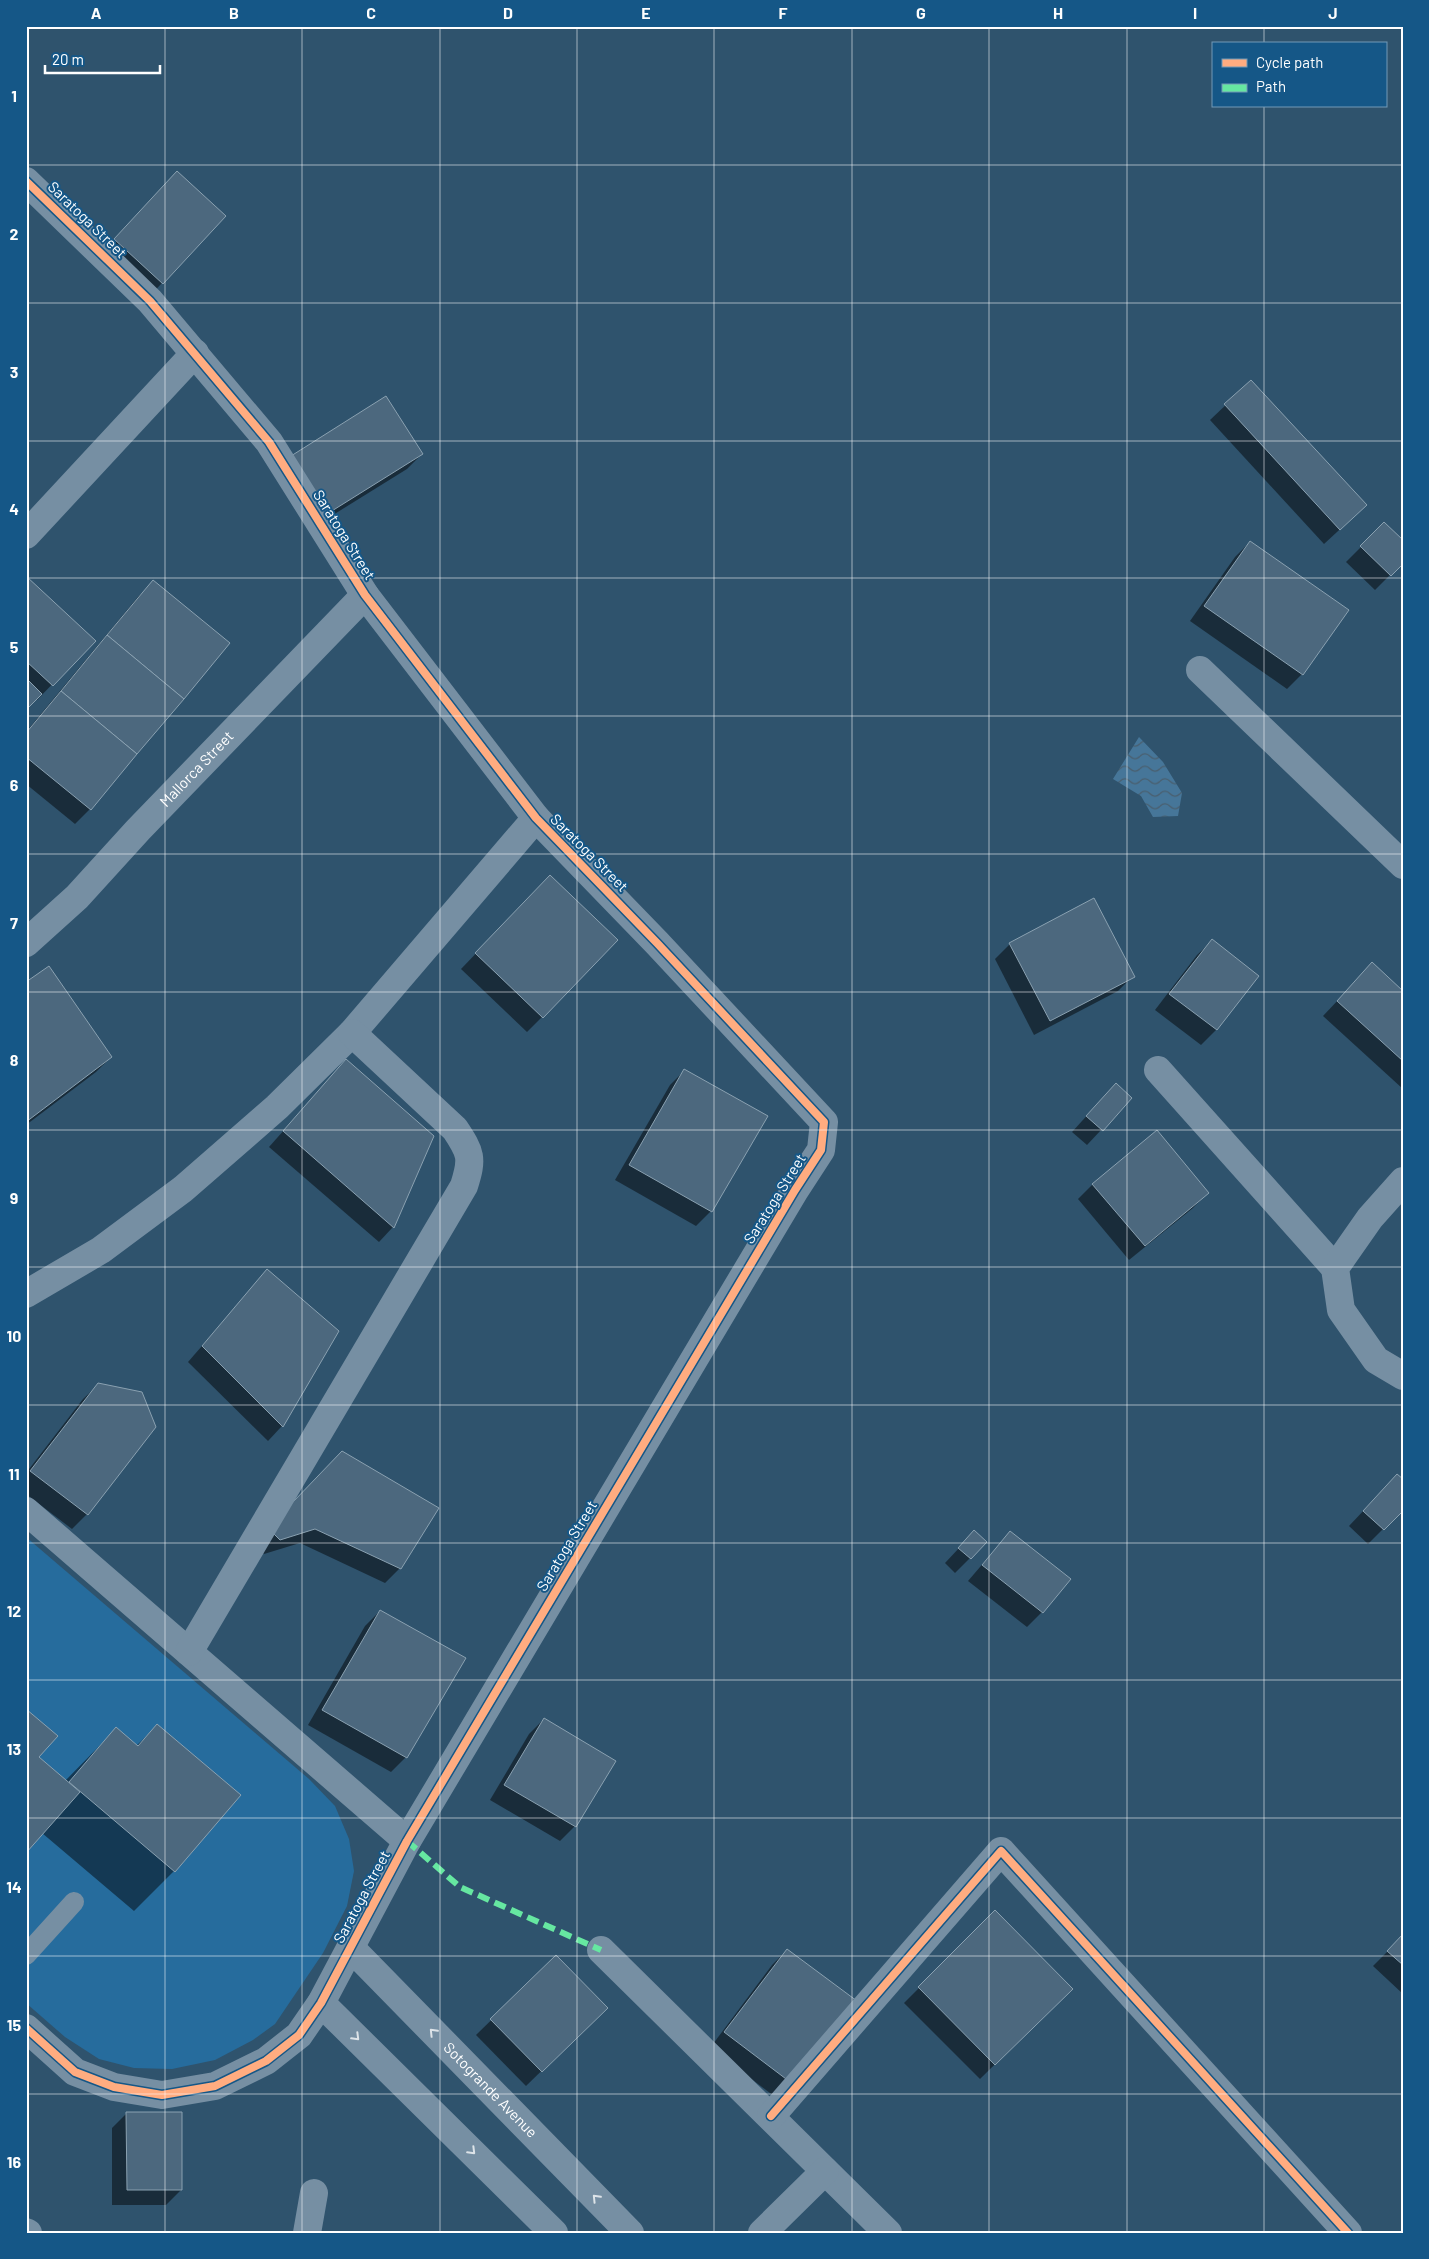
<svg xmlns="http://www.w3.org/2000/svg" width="1429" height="2259" viewBox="0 0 1429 2259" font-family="Barlow,sans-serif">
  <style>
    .green { fill: #266c9d }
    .water { fill: url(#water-waves) }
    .shadow { fill: #0007 }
    .building { fill: #4c687e; stroke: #8aa1b1 }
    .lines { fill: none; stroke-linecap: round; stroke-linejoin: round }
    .service { stroke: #768fa3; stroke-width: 20 }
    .minor { stroke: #768fa3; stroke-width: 28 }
    .quiet { stroke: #66e7a1; stroke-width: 6; stroke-dasharray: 12 6; stroke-linecap: butt }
    .cycleway-casing { stroke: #155787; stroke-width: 11 }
    .cycleway { stroke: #ffac80; stroke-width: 8 }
    .oneway { stroke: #dde3e8 }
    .grid { fill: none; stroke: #fff; stroke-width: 1; stroke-opacity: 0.55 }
    .labels { text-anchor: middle; stroke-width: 4; stroke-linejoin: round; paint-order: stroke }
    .street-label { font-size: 15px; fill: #fff; stroke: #155787 }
    .neatline { fill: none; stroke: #fff; stroke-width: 2 }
    .grid-label { font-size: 16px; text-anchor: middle; font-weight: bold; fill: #fff }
  </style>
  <defs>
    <pattern id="water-waves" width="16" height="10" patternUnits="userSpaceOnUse" patternTransform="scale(1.25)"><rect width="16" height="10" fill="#467699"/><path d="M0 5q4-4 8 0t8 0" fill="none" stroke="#495f6f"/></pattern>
  </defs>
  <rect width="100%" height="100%" fill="#2f536d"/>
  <polygon class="green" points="26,1537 309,1779 335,1806 349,1839 354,1871 347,1906 323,1953 275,2024 253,2040 215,2060 172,2069 134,2068 99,2059 65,2037 26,2003"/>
  <polygon class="water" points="1139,737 1163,762 1182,793 1178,816 1153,817 1141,796 1113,779"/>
  <g class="shadow">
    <polygon points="162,188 162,283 148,298 100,255"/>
    <polygon points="1251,381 1350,520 1324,544 1210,420"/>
    <polygon points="386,397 422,454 407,469 312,528"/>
    <polygon points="1384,524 1403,562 1375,590 1346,562"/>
    <polygon points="1250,542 1302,674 1287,689 1190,621 1235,557"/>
    <polygon points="26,578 94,641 37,700 36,699 26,708"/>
    <polygon points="153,582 90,809 75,824 26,784 26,732 138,597"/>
    <polygon points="535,892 542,1017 527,1032 461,969"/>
    <polygon points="1212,941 1258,976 1216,1030 1201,1045 1155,1010 1197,955"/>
    <polygon points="1010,944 1133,976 1118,991 1034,1035 995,959"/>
    <polygon points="1372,964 1403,992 1403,1089 1323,1016"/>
    <polygon points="26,984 111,1057 96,1072 26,1125"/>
    <polygon points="685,1070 766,1117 711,1211 696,1226 615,1180 670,1085"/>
    <polygon points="332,1076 393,1227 379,1242 269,1147"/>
    <polygon points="1131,1098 1087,1145 1072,1132 1101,1100"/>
    <polygon points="1093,1184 1207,1193 1193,1208 1129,1260 1078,1199"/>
    <polygon points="267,1271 282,1426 268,1441 188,1362"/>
    <polygon points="99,1384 87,1514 72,1529 26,1494 26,1473 83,1399"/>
    <polygon points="327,1467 400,1568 385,1583 300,1543 264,1554 254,1544"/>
    <polygon points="1382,1491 1403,1509 1368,1544 1349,1526"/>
    <polygon points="974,1532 970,1558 955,1573 945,1563"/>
    <polygon points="1010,1532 1042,1612 1027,1627 968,1581"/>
    <polygon points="380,1611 406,1757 391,1772 308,1725 365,1626"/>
    <polygon points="26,1710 37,1757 65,1781 116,1729 136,1746 157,1726 174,1871 134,1911 42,1833"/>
    <polygon points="544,1719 614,1761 575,1826 560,1841 490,1800 529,1734"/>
    <polygon points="995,1912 1071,1989 980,2079 904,2003"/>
    <polygon points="1403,1936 1403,1994 1373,1966"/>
    <polygon points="787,1950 855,2002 778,2099 710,2048 772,1965"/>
    <polygon points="556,1957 606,2008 526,2086 476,2035"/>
    <polygon points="127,2113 181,2190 166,2205 112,2205 112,2128"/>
  </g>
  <g class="building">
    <polygon points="177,171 226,216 163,284 114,239"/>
    <polygon points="1251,380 1367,505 1340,530 1224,404"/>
    <polygon points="386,396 423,454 327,514 291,456"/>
    <polygon points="1384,522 1403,540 1403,564 1391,576 1360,546"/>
    <polygon points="1250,541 1349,610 1303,675 1204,606"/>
    <polygon points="26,576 96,641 53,686 26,661"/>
    <polygon points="153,580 230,643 184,699 107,635"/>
    <polygon points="107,635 184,699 137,754 61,691"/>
    <polygon points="26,678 42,694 26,710"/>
    <polygon points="61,691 137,754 91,810 26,757 26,733"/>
    <polygon points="550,875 618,940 543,1018 475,953"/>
    <polygon points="1094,898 1135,977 1050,1021 1009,943"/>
    <polygon points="1212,939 1259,976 1217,1030 1169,994"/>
    <polygon points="1372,962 1403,991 1403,1061 1337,1001"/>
    <polygon points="49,966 112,1057 26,1122 26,982"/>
    <polygon points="346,1059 434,1136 394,1228 283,1131"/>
    <polygon points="684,1069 768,1116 712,1212 629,1165"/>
    <polygon points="1116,1083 1132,1098 1103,1131 1086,1116"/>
    <polygon points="1157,1130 1209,1193 1145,1246 1092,1184"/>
    <polygon points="267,1269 339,1331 283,1427 202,1346"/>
    <polygon points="98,1383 142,1392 156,1427 88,1515 30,1471"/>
    <polygon points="342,1451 439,1508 401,1569 315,1529 280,1540 268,1528"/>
    <polygon points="1397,1474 1403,1479 1403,1511 1384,1530 1363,1511"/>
    <polygon points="974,1530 987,1542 971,1559 958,1548"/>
    <polygon points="1010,1531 1071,1579 1043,1613 982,1565"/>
    <polygon points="380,1610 466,1658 407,1758 322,1710"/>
    <polygon points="26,1709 58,1736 39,1757 80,1792 26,1853"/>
    <polygon points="544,1718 616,1761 576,1827 504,1785"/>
    <polygon points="157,1724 241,1795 175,1872 69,1782 116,1727 138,1746"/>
    <polygon points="995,1910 1073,1989 995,2065 918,1987"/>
    <polygon points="1403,1934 1403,1965 1387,1951"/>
    <polygon points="787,1949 857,2001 794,2085 724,2032"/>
    <polygon points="556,1955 608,2008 542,2072 490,2019"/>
    <polygon points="126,2112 182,2112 182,2190 127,2190"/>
  </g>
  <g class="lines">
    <polyline class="service" points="26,1955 74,1902"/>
    <g class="minor">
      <polyline points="26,181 150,301 269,442 365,595 536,818 657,943 824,1122 821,1150 795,1190 407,1841 321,2003 299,2035 266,2061 215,2086 162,2095 114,2087 75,2072 26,2028"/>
      <polyline points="26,535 195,353"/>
      <polyline points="1200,670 1403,865"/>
      <path id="s1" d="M26 943 77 897 138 830 365 595"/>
      <polyline points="1158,1070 1335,1268"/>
      <polyline points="1403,1181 1370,1218 1335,1268 1341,1310 1376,1360 1403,1376"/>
      <polyline points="26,1294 101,1250 183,1189 277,1107 352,1033 536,818"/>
      <polyline points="26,1511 407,1841"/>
      <path d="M189 1652 464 1186C473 1158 471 1153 455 1129L352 1033"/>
      <path id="s2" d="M351 1948 630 2233"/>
      <polyline points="601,1950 888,2233"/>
      <polyline points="321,2003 554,2233"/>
      <polyline points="771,2116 1001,1851 1348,2233"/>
      <polyline points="26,2232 28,2233"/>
      <polyline points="307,2233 314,2193"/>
      <polyline points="762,2233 825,2171"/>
    </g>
    <polyline class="quiet" points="407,1841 460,1887 601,1950"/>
    <g class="cycleway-casing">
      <g id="cycleway">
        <polyline points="26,181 150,301 269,442 365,595 536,818 657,943 824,1122 821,1150 795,1190 407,1841 321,2003 299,2035 266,2061 215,2086 162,2095 114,2087 75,2072 26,2028"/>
        <polyline points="771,2116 1001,1851 1348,2233"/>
      </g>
    </g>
    <use href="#cycleway" class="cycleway"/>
  </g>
  <defs><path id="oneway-chevron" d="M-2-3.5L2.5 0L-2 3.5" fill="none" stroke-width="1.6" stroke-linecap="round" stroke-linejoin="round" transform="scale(1.25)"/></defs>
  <g class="oneway">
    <use href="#oneway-chevron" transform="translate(433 2032) rotate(-134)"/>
    <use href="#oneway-chevron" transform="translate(356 2037) rotate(45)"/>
    <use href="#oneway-chevron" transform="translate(472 2151) rotate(45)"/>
    <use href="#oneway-chevron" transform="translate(596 2198) rotate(-134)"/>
  </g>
  <path class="grid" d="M165 26V2233M302 26V2233M440 26V2233M577 26V2233M714 26V2233M852 26V2233M989 26V2233M1127 26V2233M1264 26V44M1264 106V2233M26 165H1403M26 303H1403M26 441H1403M26 578H1403M26 716H1403M26 854H1403M26 992H1403M26 1130H1403M26 1267H1403M26 1405H1403M26 1543H1403M26 1680H1403M26 1818H1403M26 1956H1403M26 2094H1403"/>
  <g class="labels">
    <g class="street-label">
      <text transform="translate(87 220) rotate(44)" y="5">Saratoga Street</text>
      <text transform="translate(344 535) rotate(58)" y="5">Saratoga Street</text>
      <text dy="5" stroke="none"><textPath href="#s1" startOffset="244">Mallorca Street</textPath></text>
      <text transform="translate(589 853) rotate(45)" y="5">Saratoga Street</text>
      <text transform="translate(775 1199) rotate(-58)" y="5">Saratoga Street</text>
      <text transform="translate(567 1546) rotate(-59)" y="5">Saratoga Street</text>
      <text transform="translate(362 1897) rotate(-62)" y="5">Saratoga Street</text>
      <text dy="5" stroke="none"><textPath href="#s2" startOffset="199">Sotogrande Avenue</textPath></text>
    </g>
  </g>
  <rect width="1429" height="2259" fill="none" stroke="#155787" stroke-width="55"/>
  <rect x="1212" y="42" width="175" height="65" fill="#155787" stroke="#739ab7"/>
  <rect x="1222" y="59" width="25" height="8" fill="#ffac80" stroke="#739ab7"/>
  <text x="1256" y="68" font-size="15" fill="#ffffff">Cycle path</text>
  <rect x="1222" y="84" width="25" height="8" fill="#66e7a1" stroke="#739ab7"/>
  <text x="1256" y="92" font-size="15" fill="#ffffff">Path</text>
  <path d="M45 65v8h115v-8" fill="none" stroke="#ffffff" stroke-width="2.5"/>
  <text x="52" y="65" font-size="15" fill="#ffffff" stroke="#155787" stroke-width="4" paint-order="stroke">20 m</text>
  <rect x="28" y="28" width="1374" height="2204" class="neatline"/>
  <g class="grid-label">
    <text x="96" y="19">A</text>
    <text x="234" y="19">B</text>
    <text x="371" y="19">C</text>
    <text x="508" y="19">D</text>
    <text x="646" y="19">E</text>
    <text x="783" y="19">F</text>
    <text x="921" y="19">G</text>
    <text x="1058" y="19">H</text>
    <text x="1195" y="19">I</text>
    <text x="1333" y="19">J</text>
    <text x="14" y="102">1</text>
    <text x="14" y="240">2</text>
    <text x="14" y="378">3</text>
    <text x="14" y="515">4</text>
    <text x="14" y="653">5</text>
    <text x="14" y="791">6</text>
    <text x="14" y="929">7</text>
    <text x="14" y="1066">8</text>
    <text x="14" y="1204">9</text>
    <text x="14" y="1342">10</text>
    <text x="14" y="1480">11</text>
    <text x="14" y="1617">12</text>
    <text x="14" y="1755">13</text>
    <text x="14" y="1893">14</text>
    <text x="14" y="2031">15</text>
    <text x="14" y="2168">16</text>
  </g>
</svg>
